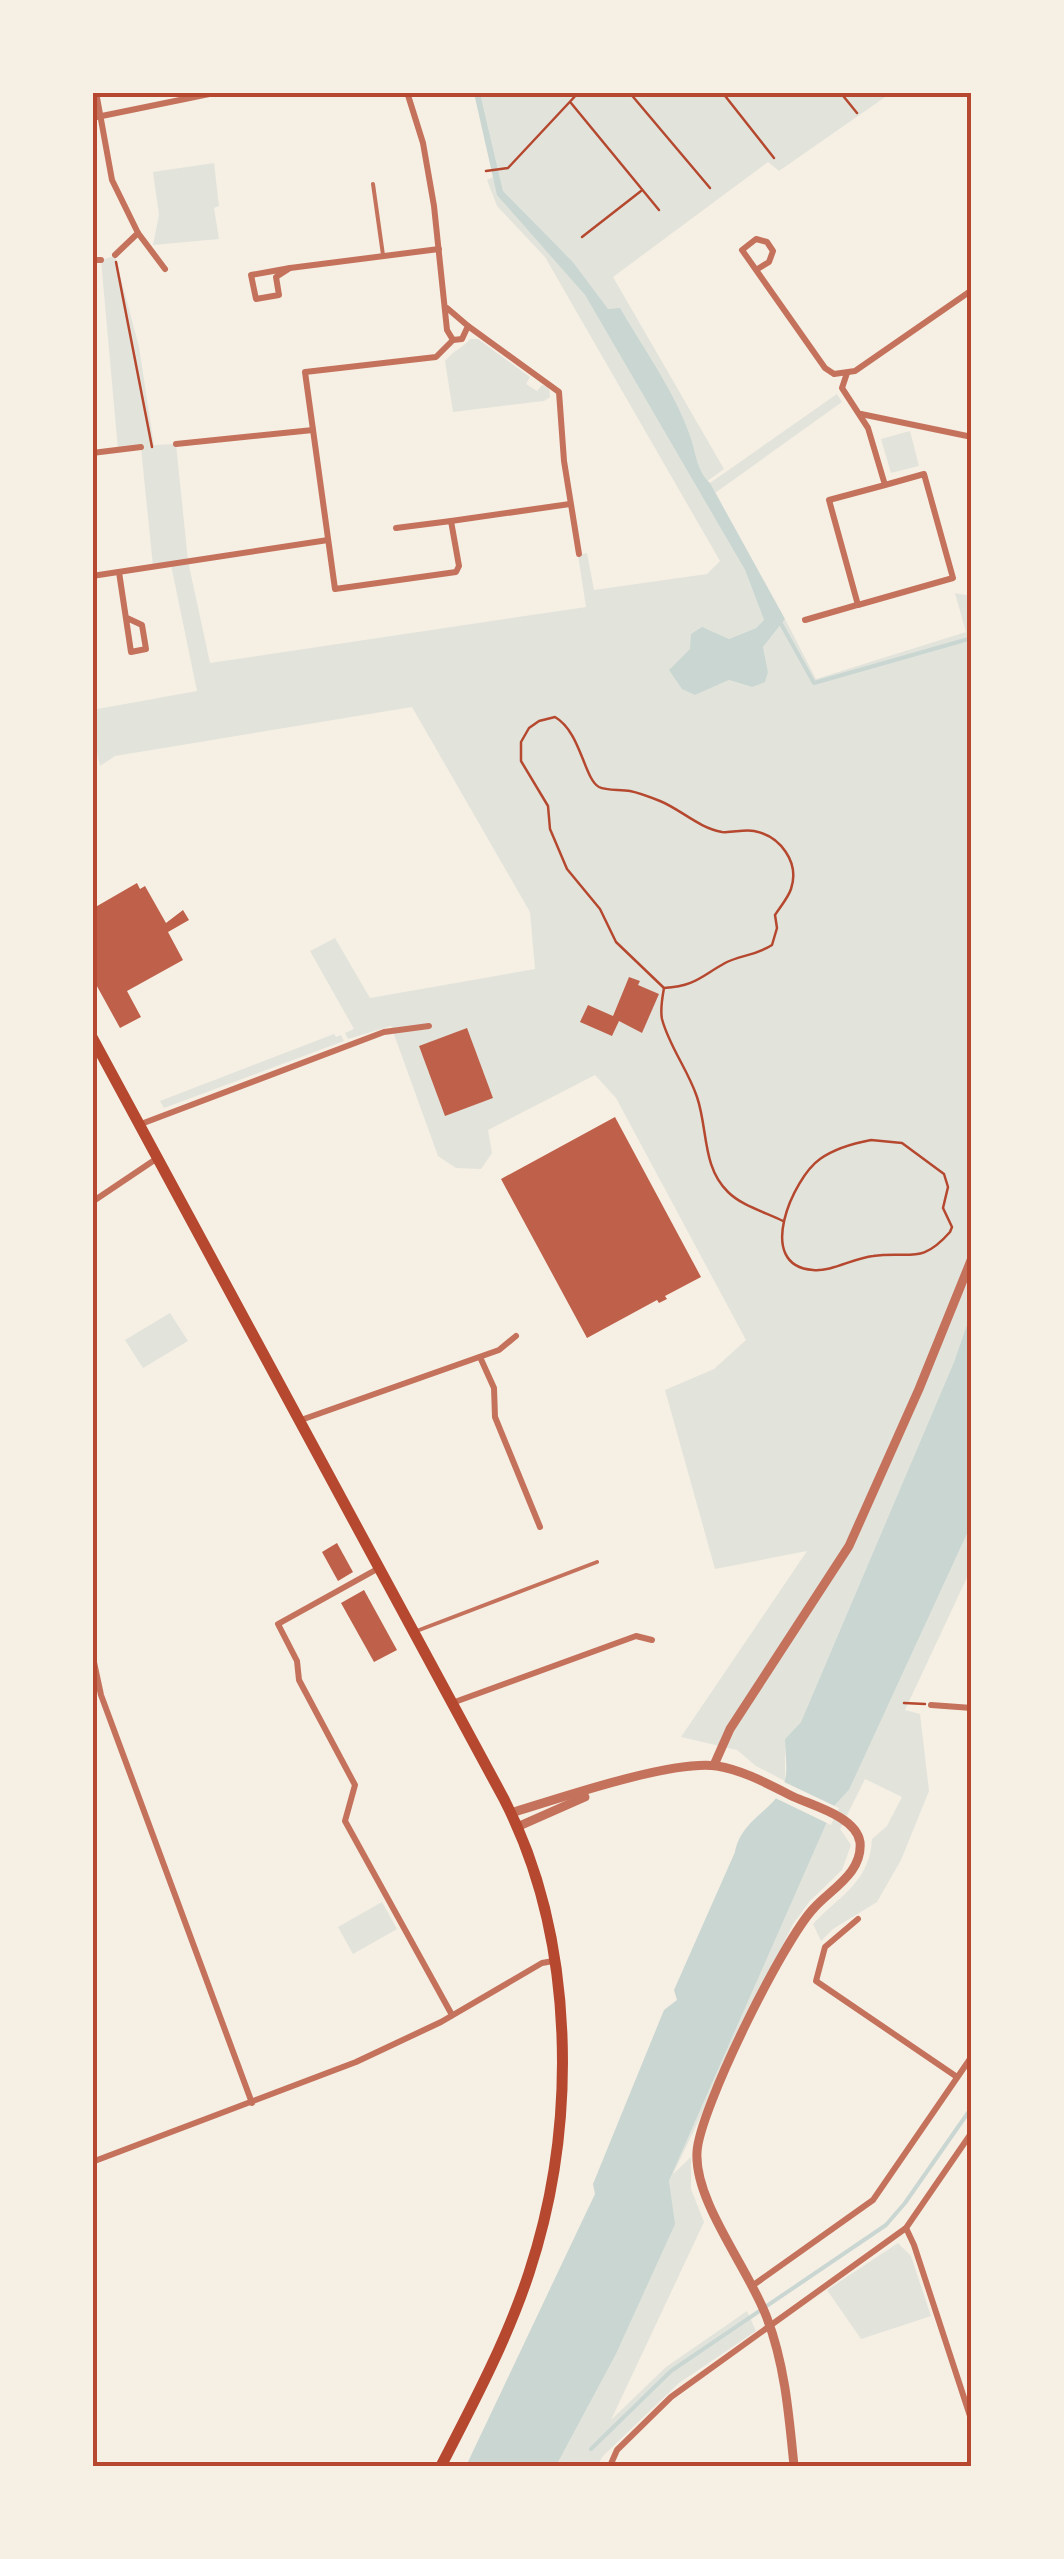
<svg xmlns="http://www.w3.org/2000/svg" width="1064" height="2559" viewBox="0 0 1064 2559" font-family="'Asap Condensed',sans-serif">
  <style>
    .green { fill: #e2e4dc }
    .water { fill: #c9d6d2 }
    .pier { fill: #f6efe4 }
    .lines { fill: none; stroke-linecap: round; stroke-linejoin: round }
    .stream { stroke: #c9d6d2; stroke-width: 4 }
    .building { fill: #bf614a }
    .path { stroke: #b5482f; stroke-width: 2.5 }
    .service { stroke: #c5725c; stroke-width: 4 }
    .minor { stroke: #c5725c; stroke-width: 6 }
    .tertiary { stroke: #c5725c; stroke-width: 9 }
    .primary { stroke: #b5482f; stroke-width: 11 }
    .neatline { fill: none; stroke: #b5482f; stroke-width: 4 }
  </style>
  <rect width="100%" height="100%" fill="#f6efe4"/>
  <g class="green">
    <polygon points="480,93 891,93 779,171 768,162 613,277 724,469 706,482 699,469 690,435 608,310 573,262 503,191"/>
    <polygon points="214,163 219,206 214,208 219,239 153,245 159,215 153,172"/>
    <polygon points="493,177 498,195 585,295 745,570 764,620 756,628 729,639 702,628 695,695 729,680 752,687 768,672 763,647 785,619 816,679 966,632 955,593 971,596 971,1313 954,1362 801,1722 785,1739 785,1781 756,1766 737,1750 681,1737 807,1551 715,1569 665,1390 714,1369 746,1340 616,1098 595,1075 488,1130 492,1153 481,1169 456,1168 438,1156 391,1026 348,1039 345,1033 354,1029 310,951 335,938 370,998 535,969 530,912 412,707 115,756 100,766 93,734 92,710 197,691 171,565 153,566 141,448 118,450 101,260 115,256 139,347 154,445 176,444 188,561 210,663 586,607 578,555 587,553 594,590 707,574 720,561 545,257 497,206 487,180"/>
    <path d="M470 339H478L530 377 526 384 537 391 542 385 549 387 550 397 544 401 453 412 445 361C454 350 464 347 470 339Z"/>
    <polygon points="837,394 842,402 715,493 710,483"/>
    <polygon points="910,431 919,466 891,473 881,439"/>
    <polygon points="334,1034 336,1037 341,1035 344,1041 164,1108 160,1101"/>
    <polygon points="170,1313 188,1341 143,1368 125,1340"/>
    <path d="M971 1525V1569L905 1710 920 1714 929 1791 901 1860 877 1902 833 1929 821 1941 813 1924C839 1896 870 1882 872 1839L887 1826 902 1797 865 1779 840 1829 851 1845 842 1870 810 1901 793 1924 673 2174 691 2157V2189L704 2222 611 2420 666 2367 747 2311 756 2331 679 2383 603 2456 597 2466H556L616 2354 674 2224 669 2181 834 1806 849 1790Z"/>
    <polygon points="382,1902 397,1929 353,1954 338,1927"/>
    <polygon points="898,2243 911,2256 931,2316 861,2339 827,2290"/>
  </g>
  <g class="water">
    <path d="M474 93H480L503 191 573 262 608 309 620 308C643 348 673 389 689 433 696 450 696 471 710 483L785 619 763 647 768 672 765 682 752 687 729 680 695 695 682 689 669 670 690 649 691 634 702 627 729 639 756 628 764 620 745 570 585 295 497 195Z"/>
    <path d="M971 1313V1525L849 1790 834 1806 669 2181 675 2224 616 2354 556 2466H466L595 2194 593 2184 664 2010 677 2000 674 1990 735 1852C742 1816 779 1810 785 1780 788 1768 785 1752 785 1739L801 1722 954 1362Z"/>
  </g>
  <polygon class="pier" points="780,1780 839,1808 831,1825 771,1796"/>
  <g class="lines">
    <g class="stream">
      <polyline points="780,622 814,683 972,638"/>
      <polyline points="591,2449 671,2371 886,2225 905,2203 972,2107"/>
    </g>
  </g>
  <g class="building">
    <polygon points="137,883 140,889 145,886 166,923 183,910 189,920 168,932 183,960 127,991 141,1017 120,1028 93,979 96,977 92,974 92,909"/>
    <polygon points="629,977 640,981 638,985 659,994 642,1033 619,1021 612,1036 580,1022 588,1005 613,1016"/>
    <polygon points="467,1028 493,1098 445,1116 419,1046"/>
    <polygon points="615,1117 701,1277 665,1296 667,1299 659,1303 657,1300 587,1338 501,1179"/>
    <polygon points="337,1543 353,1572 338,1581 322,1552"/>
    <polygon points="364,1590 397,1650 374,1662 341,1603"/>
  </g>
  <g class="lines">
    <g class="path">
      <polyline points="629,92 710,188"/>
      <polyline points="722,92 774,158"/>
      <polyline points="840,92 857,113"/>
      <polyline points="571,103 659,210"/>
      <polyline points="486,171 508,168 579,92"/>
      <polyline points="582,237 641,191"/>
      <polyline points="116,262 152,447"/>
      <path d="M664 988C695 986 700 977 725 963 740 955 755 956 772 945L777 928 775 915C780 907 788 898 791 889 800 862 780 836 754 831 744 829 732 833 722 832 699 828 680 809 660 801 650 797 640 793 630 791 621 789 607 791 599 787 584 779 581 732 555 717L539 721 529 728 521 742V761L548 806 550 829 567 869 600 909 616 942 664 988C662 999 660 1009 662 1019 669 1046 688 1070 697 1097 708 1129 702 1167 728 1192 742 1206 765 1212 783 1221"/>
      <path d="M871 1140 902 1143 944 1174 948 1187 943 1208 952 1227 950 1232C921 1265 911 1251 873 1256 854 1258 831 1272 813 1270 754 1266 793 1178 820 1159 834 1149 855 1143 871 1140Z"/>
      <polyline points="904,1703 925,1704"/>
    </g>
    <g class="service">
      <polyline points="373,184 383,255"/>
      <polyline points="414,1632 597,1562"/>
    </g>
    <g class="minor">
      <polyline points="96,92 112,180 138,233 115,255"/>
      <polyline points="407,92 423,143 434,206 447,330 453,340 462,339 468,326 447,308"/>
      <polyline points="92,118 219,92"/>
      <polyline points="138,233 165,269"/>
      <polyline points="92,260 101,260"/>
      <polyline points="290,268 439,249"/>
      <polygon points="290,268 276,277 279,295 256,299 251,275"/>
      <polyline points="756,270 769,262 773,251 767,242 756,239 742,250 825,368 834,374 855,371 972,290"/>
      <polyline points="468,326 559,392 564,461 579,554"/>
      <polyline points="847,373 842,388 868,428 885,485 829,500 858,605 953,578 924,474 885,485"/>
      <polyline points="861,414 972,437"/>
      <polyline points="176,444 313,430"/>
      <polyline points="92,453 141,447"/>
      <polyline points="451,521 570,504"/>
      <polyline points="396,528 451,521 459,566 456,572 335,589 305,372 436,357 453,340"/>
      <polyline points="119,572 131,652 146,649 142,625 127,618"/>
      <polyline points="92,576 328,540"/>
      <polyline points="805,620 857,605"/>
      <polyline points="141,1124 384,1032 429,1026"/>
      <polyline points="92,1202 156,1159"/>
      <polyline points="480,1357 494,1388 495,1417 540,1527"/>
      <polyline points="301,1420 499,1350 516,1336"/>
      <polyline points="379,1568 278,1624 297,1661 299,1680 355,1785 345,1821 452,2015"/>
      <polyline points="92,1653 101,1695 252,2103"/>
      <polyline points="452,1703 636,1636 652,1640"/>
      <polyline points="931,1705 972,1708"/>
      <polyline points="858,1919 825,1947 816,1981 957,2077"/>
      <polyline points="92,2162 356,2062 441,2022 542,1963 553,1961"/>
      <polyline points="906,2228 914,2245 972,2422"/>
      <polyline points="752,2286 873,2200 972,2056"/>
      <polyline points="610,2466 617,2450 671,2397 906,2228 972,2132"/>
    </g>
    <g class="tertiary">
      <polyline points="714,1765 730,1729 849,1546 919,1389 972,1258"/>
      <path d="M511 1813C557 1799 673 1759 717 1766 743 1770 770 1785 794 1797 814 1806 856 1817 860 1842 863 1873 831 1889 814 1908 784 1939 699 2110 697 2152 694 2202 749 2269 767 2318 785 2365 789 2416 794 2466"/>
      <polyline points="517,1827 585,1797"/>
    </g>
    <path class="primary" d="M92 1037 504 1799C576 1939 578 2125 529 2273 507 2340 473 2404 441 2466"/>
  </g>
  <rect width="1064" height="2559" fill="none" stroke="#f6efe4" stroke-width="190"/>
  <rect x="95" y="95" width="874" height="2369" class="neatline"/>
</svg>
